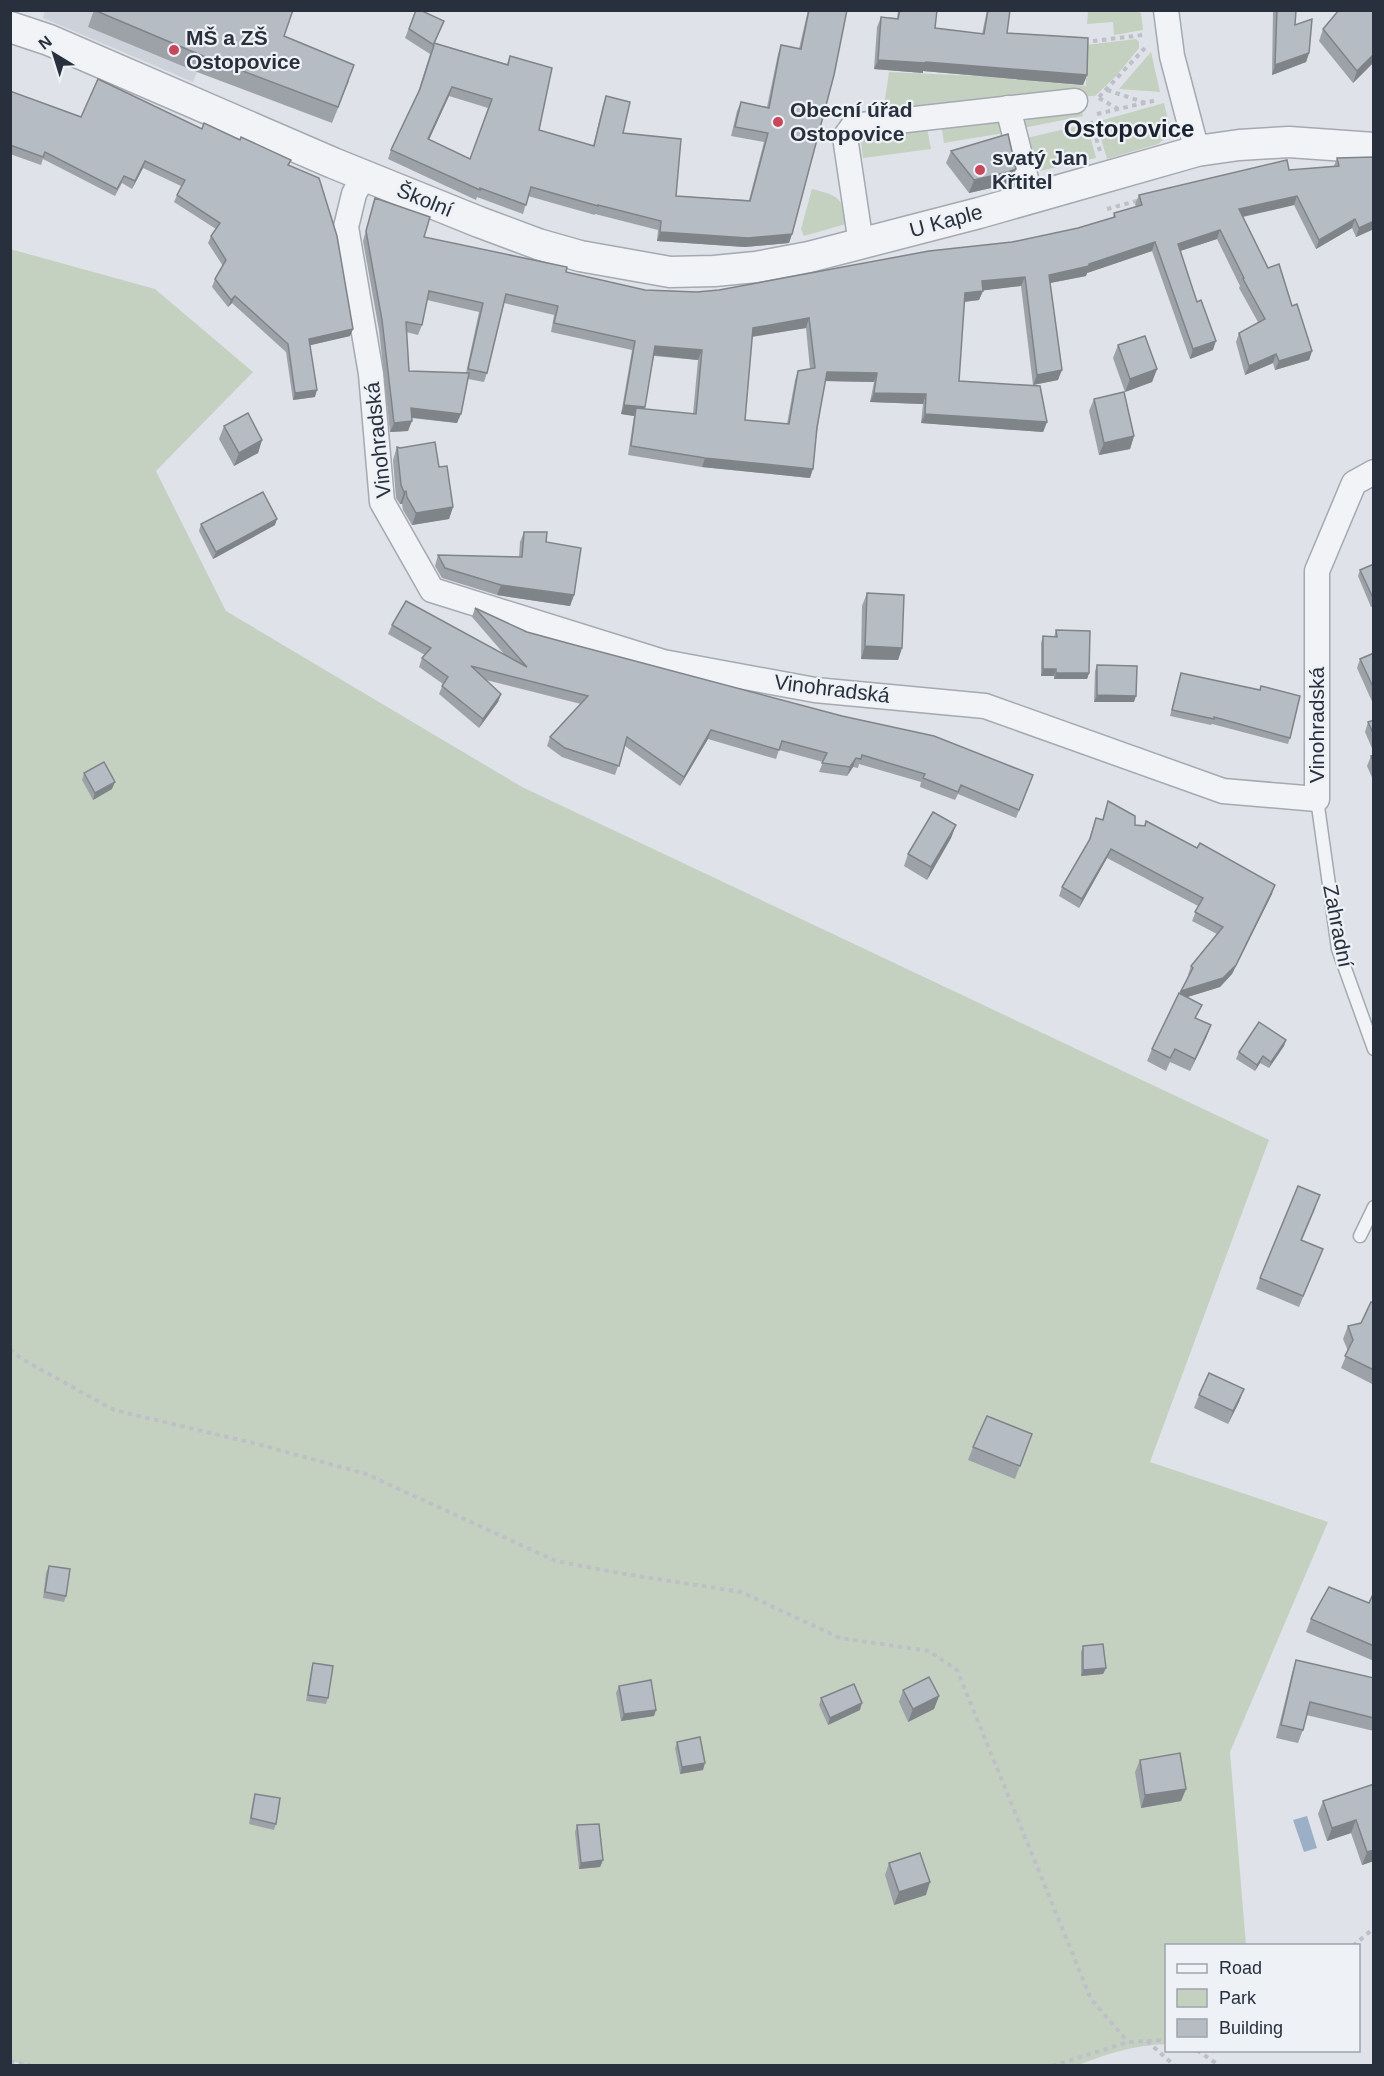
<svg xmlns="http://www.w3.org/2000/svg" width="1384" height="2076" viewBox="0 0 1384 2076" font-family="Helvetica,sans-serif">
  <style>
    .built { fill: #cdd1da }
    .green { fill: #c5d1c0 }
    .water { fill: #9bb0c7 }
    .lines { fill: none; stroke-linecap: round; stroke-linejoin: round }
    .service-casing { stroke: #a4a9b2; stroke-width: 15 }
    .minor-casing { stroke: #a4a9b2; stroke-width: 27 }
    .tertiary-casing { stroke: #a4a9b2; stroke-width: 33 }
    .path { stroke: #bdc0c6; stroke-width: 4; stroke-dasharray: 4.5 4.5; stroke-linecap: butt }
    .service { stroke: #f1f3f6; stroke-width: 12 }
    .minor { stroke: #f1f3f6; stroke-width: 24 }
    .tertiary { stroke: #f1f3f6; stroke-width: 30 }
    .wall { fill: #9da2a9; fill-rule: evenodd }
    .shaded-wall { fill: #7f8489 }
    .building { fill: #b6bcc4; stroke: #7f8489; stroke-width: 1.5; fill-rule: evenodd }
    .poi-dot { fill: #c9475b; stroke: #eef1f5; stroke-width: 2 }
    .labels { text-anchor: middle; stroke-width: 4.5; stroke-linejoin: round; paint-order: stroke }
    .poi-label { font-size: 21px; font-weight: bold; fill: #28303e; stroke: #eef1f5; text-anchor: start }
    .street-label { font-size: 21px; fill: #28303e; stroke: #eef1f5 }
    .quarter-label { font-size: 24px; font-weight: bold; fill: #1b222f; stroke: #eef1f5 }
  </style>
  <rect width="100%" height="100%" fill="#dfe2e8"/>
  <polygon class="built" points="45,10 222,11 193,82 43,18"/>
  <g class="green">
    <polygon points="1088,11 1134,11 1141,13 1143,30 1114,35 1113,22 1087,24"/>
    <polygon points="1136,39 1139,42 1139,48 1116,76 1095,96 996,101 883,113 889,72 1000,77 1086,86 1086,45"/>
    <polygon points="1151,52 1160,92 1119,89"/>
    <polygon points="1164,103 1170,129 1166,137 1158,144 1107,159 1096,122"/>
    <polygon points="1081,106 1083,116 1018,129 1015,111"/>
    <polygon points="1000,112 1004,133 944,143 940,117"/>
    <polygon points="925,118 931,149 863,158 859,125"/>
    <polygon points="1087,124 1096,158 1031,173 1022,139"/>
    <path d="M812 189C839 196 841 197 849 223L804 236 801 229Z"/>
    <path d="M10 249 155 289 253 372 156 471 226 611 522 787 1269 1140 1150 1462 1328 1522 1230 1752 1246 1945 1166 1946V2044C1135 2045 1105 2054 1076 2066H32L11 2061Z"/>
  </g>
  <polygon class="water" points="1307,1816 1317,1848 1304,1852 1293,1820"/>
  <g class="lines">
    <g class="service-casing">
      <g id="service">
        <polyline points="1317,799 1338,949 1374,1049"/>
        <polyline points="1360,1236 1374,1207"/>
      </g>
    </g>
    <g class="minor-casing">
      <g id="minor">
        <polyline points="1166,10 1172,56 1197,151"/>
        <polyline points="1008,108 1027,183"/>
        <polyline points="364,175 354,194 346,227 371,374 382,502 432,590 663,662 815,690 985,706 1223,791 1317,799 1317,571 1354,483 1374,472"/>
        <polyline points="861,244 845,137 853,126 1075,101"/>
      </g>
    </g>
    <g class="tertiary-casing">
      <polyline id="tertiary" points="10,27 49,40 333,163 479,222 538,244 580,256 670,272 714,271 756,267 809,257 979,213 1197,151 1239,145 1289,142 1374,148"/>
    </g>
    <g class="path">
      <polyline points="1093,41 1143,35"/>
      <polyline points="1107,90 1146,103"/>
      <polyline points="1099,97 1145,48"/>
      <polyline points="1099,98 1118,109"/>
      <polyline points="1097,114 1157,100"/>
      <polyline points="1091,121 1100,151"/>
      <polyline points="1107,209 1140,200"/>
      <polyline points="10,1349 22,1359 114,1410 257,1444 366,1474 556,1561 619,1573 741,1592 840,1638 929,1651 957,1670 1091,1999 1128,2042"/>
      <polyline points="1353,1946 1374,1928"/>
      <polyline points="1147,2041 1175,2066"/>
      <polyline points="1197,2050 1220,2066"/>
      <polyline points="10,2061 32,2066"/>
      <polyline points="1052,2066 1128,2042 1166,2040"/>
    </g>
    <use href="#service" class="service"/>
    <use href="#minor" class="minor"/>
    <use href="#tertiary" class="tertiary"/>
  </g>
  <g class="wall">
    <polygon points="94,10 284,36 349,81 332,123 197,72 88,27"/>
    <path d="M416 10 444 21 435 43 507 64 510 56 539 130 593 146 603 105 606 96 623 133 676 196 749 200 764 142 731 136 737 111 741 102 767 107 778 54 781 45 799 49 808 10H847L792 234 789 243 745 247 657 241 658 230 595 214V215L528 196 523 214 477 197 476 200 388 159 391 150 418 92 430 54 405 38ZM449 96 488 108 470 159 429 140Z"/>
    <polygon points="898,10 937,10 935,28 982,34 987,10 1010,10 1007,33 1087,75 1083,85 923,71 923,73 874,69 877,27 881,17 897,18"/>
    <polygon points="1273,10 1296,10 1295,25 1309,53 1306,62 1272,75"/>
    <polygon points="1374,10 1374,62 1353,83 1319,41 1323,29"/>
    <polygon points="10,91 81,117 202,129 289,166 353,329 350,336 310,345 315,397 293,400 286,352 232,303 228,307 212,287 215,279 223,266 208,243 211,236 216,229 174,202 181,186 143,168 132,189 122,183 115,196 43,159 41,165 10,154"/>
    <polygon points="951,151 1012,181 1004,185 969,193 946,163"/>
    <path d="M1337 158 1374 229 1356 237 1352 228 1316 249 1294 205 1243 217 1268 268 1292 306 1312 351 1309 360 1275 370 1273 363 1245 375 1236 342 1239 333 1258 322 1239 288 1240 286 1217 239 1180 251 1213 350 1190 359 1152 251 1087 273 1086 276 1050 283 1058 380 1033 385 1021 286 983 290 979 300 964 302 959 381 1047 422 1043 432 921 423 923 404 870 402 874 382 825 381 810 478 702 467 628 455 634 416 621 414 632 350 551 332 554 315 504 303 487 373 484 382 468 379 457 423 411 418 408 431 390 432 379 330 363 241 375 198 424 237 566 272 645 290 697 292 719 290 1012 242 1078 228 1113 217 1114 213 1136 207 1135 204 1139 195 1289 170 1334 166ZM427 300 479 312 466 373 409 371 406 332 418 335 422 325ZM806 328 810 369 798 371 795 380 787 424 745 420 752 337ZM654 356 698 360 693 414 644 409Z"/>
    <polygon points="1118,345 1157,369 1152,382 1125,392 1113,358"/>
    <polygon points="1094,399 1134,436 1130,449 1099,455 1089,411"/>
    <polygon points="224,426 262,440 258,453 234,466 219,439"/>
    <polygon points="397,447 439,467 453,507 449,519 412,525 403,510 402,504 400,504 396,498 393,460"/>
    <polygon points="201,524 275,525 213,559 199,531"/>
    <polygon points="524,532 546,542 574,595 570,606 497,595 442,578 435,566 438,555 519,557 520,542"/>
    <polygon points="1374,564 1374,606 1371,607 1358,576 1360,570"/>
    <polygon points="867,593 902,648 898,660 861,659 862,606"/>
    <polygon points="475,608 527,632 1030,784 1016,818 958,794 955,800 920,787 921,782 859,764 858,768 853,767 847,776 819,772 823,762 779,750 776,759 708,739 680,786 625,746 615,775 562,757 547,746 550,737 581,704 486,680 501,694 498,702 479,728 439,694 443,684 419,667 422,658 425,655 388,634 392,625 505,655 472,617"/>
    <polygon points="1056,630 1089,673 1087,679 1054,679 1054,676 1041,676 1041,643 1043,636 1054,637"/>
    <polygon points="1374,653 1374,706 1357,668 1360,659"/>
    <polygon points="1097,665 1134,702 1094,702 1095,671"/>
    <polygon points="1181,673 1260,690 1261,686 1290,738 1288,744 1212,724 1211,725 1170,716"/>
    <polygon points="1374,720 1374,753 1365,732 1368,722"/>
    <polygon points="1374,755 1374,782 1367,766 1371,756"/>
    <polygon points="84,773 112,789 93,800 82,780"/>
    <polygon points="1108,801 1135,825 1144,826 1146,821 1272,894 1232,974 1220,987 1187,997 1197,1019 1211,1025 1206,1038 1190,1071 1170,1062 1166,1071 1147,1061 1152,1049 1188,976 1188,975 1191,966 1217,934 1192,921 1198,906 1107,858 1079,908 1059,896 1062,887 1088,842 1096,818 1102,820"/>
    <polygon points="956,825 951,838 927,880 904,866 908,854"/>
    <polygon points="1286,1040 1284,1046 1269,1068 1260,1063 1255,1071 1236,1059 1239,1052"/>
    <polygon points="1316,1207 1302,1240 1318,1261 1299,1307 1256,1289 1260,1278"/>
    <polygon points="1374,1303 1374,1385 1341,1368 1348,1351 1343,1339 1348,1326 1361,1323"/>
    <polygon points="1244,1389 1239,1402 1228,1424 1194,1408 1199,1395"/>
    <polygon points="1032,1434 1015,1479 968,1460 973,1447"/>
    <polygon points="49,1566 66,1596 64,1602 43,1598 46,1573"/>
    <polygon points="1374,1592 1374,1661 1306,1632 1311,1619 1369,1603"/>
    <polygon points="1083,1646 1106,1668 1103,1674 1081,1676 1081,1652"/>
    <polygon points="1296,1660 1374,1678 1374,1731 1306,1715 1303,1730 1298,1743 1276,1738 1292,1673"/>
    <polygon points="313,1663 328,1698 326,1704 306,1701 311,1669"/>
    <polygon points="619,1686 656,1710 654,1716 621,1721 616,1693"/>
    <polygon points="903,1690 939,1696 934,1709 908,1722 899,1702"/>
    <polygon points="821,1698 860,1710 828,1725 819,1705"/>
    <polygon points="677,1742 703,1770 680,1774 675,1748"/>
    <polygon points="1140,1760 1186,1789 1181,1801 1141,1808 1135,1772"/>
    <polygon points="1374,1784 1374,1861 1362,1865 1351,1833 1327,1841 1318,1814 1323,1801"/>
    <polygon points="255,1794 276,1824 274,1830 249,1824 253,1800"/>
    <polygon points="577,1825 603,1860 600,1867 579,1869 575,1832"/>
    <polygon points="889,1863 926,1895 894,1905 885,1875"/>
  </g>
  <g class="shaded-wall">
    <polygon points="1309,53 1306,62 1272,75 1275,65"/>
    <polygon points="1374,54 1374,62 1353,83 1357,71"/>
    <polygon points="878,60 926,62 1087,75 1083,85 923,71 923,73 874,69"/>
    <polygon points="452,87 449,96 425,148 428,139"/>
    <polygon points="145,161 143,168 132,189 135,181"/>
    <polygon points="1016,169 1012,181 1004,185 969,193 974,180"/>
    <polygon points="1297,196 1294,205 1236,218 1239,209"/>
    <polygon points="1355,219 1352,228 1316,249 1319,240"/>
    <polygon points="1374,221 1374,229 1356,237 1359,228"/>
    <polygon points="1220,230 1217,239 1174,253 1178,244"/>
    <polygon points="660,232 792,234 789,243 745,247 657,241"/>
    <polygon points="1155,242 1152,251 1087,273 1086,276 1045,284 1049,275 1089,264"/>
    <polygon points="1025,277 1021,286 979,291 982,281"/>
    <polygon points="983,291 979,300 962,302 965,293"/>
    <polygon points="235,296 232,303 228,307 231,300"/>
    <polygon points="809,318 806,328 749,337 753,328"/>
    <polygon points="353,329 350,336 307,346 309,339"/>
    <polygon points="1216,341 1213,350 1190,359 1193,349"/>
    <polygon points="655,346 702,350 698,360 652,355"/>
    <polygon points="1312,351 1309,360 1275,370 1279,361"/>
    <polygon points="1276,354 1273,363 1245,375 1249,366"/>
    <polygon points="1157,369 1152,382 1125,392 1130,379"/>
    <polygon points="1062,370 1058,380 1033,385 1037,375"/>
    <polygon points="827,372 877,373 874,382 824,381"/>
    <polygon points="317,390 315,397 293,400 295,393"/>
    <polygon points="874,393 926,394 923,404 870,402"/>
    <polygon points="624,405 645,407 641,417 636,408 634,416 621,414"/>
    <polygon points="411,408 461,414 457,423 407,417"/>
    <polygon points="925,414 1047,422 1043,432 921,423"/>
    <polygon points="412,421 408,431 390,432 394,423"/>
    <polygon points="1134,436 1130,449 1099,455 1104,443"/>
    <polygon points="262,440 258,453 234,466 239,453"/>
    <polygon points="705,458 813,469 810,478 702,467"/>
    <polygon points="406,491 402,504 400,504 404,492"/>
    <polygon points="453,507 449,519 412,525 416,513"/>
    <polygon points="277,519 275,525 213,559 216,552"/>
    <polygon points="501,585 574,595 570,606 497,595"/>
    <polygon points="865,646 902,648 898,660 861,659"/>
    <polygon points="1043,669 1056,669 1054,676 1041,676"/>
    <polygon points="1056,673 1089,673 1087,679 1054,679"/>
    <polygon points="501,694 498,702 479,728 483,719"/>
    <polygon points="1097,695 1136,696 1134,702 1094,702"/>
    <polygon points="711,730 708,739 680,786 684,777"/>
    <polygon points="856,758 853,767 847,776 850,767"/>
    <polygon points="115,782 112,789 93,800 95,793"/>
    <polygon points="956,825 951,838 927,880 931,867"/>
    <polygon points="1111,849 1107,858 1079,908 1082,899"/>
    <polygon points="1275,885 1272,894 1232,974 1220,987 1178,1000 1181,991"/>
    <polygon points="1211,1025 1206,1038 1190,1071 1195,1059"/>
    <polygon points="1286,1040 1284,1046 1269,1068 1271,1062"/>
    <polygon points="1263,1056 1260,1063 1255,1071 1257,1065"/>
    <polygon points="1244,1389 1239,1402 1228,1424 1233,1411"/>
    <polygon points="1106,1668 1103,1674 1081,1676 1083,1670"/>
    <polygon points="939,1696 934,1709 908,1722 913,1709"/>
    <polygon points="862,1703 860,1710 828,1725 830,1718"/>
    <polygon points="656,1710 654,1716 621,1721 624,1714"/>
    <polygon points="705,1763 703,1770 680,1774 682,1767"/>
    <polygon points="1186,1789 1181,1801 1141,1808 1145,1795"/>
    <polygon points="1356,1820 1351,1833 1327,1841 1332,1828"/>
    <polygon points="1374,1850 1374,1861 1362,1865 1367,1852"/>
    <polygon points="603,1860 600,1867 579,1869 581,1863"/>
    <polygon points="930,1882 926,1895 894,1905 899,1892"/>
  </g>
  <g class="building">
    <polygon points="94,10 293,10 284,36 354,65 338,107 203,56"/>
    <path d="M416 10H420L444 21 434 43 508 65 510 56 552 68 539 130 594 146 606 96 630 102 623 133 681 139 676 196 750 201 768 133 735 127 741 102 769 108 781 45 801 49 809 10H847L834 75 792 234 748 238 660 232 661 221 598 205V206L531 187 526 205 480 188V190L391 150 420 89 434 45 409 29ZM452 87 492 99 470 159 428 139Z"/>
    <polygon points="900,10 937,10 935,28 984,34 988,10 1010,10 1007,33 1088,38 1087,75 926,62 926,63 878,60 881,17 898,19"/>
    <polygon points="1277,10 1296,10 1295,25 1312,19 1309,53 1275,65"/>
    <polygon points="1339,10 1374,10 1374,54 1357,71 1323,29"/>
    <polygon points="98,79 202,129 204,123 240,140 241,137 291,160 288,165 319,178 337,236 353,329 309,339 317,390 295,393 288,344 235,296 231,300 215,279 226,260 211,236 220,223 177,195 185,180 145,161 135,181 124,176 117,189 45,152 43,157 10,145 10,91 81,117"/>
    <polygon points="1008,134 1016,169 1008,172 974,180 951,151"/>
    <path d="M1374 157V221L1359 228 1355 219 1319 240 1297 196 1239 209 1268 268 1279 264 1292 306 1297 304 1312 351 1279 361 1276 354 1249 366 1239 333 1265 319 1243 279 1244 278 1220 230 1178 244 1197 302 1201 300 1216 341 1193 349 1155 242 1089 264V266L1049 275 1062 370 1037 375 1025 277 982 281 983 291 965 293 959 381 1040 386 1047 422 925 414 926 394 874 393 877 373 827 372 817 427 813 469 705 458 631 446 636 408 696 414 702 350 655 346 645 407 624 405 635 341 554 323 558 306 506 294 487 373 468 369 483 303 429 291 422 325 406 322 409 371 469 373 461 414 411 408 412 421 394 423 382 320 366 231 375 198 430 217 424 237 567 267 566 272 645 290 697 292 719 290 929 251 1012 242 1078 228 1115 217 1114 213 1142 205 1139 195 1287 160 1289 170 1339 166 1337 158ZM809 318 815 368 798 371 789 424 745 420 753 328Z"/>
    <polygon points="1145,336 1157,369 1130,379 1118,345"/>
    <polygon points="1124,392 1134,436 1104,443 1094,399"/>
    <polygon points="248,413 262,440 239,453 224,426"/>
    <polygon points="435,442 439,467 447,466 453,507 416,513 407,497 406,491 404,492 401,485 397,447 400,448"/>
    <polygon points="263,492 277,519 216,552 201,524"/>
    <polygon points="524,532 547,532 546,542 581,548 574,595 501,585 445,568 438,555 522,557"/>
    <polygon points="1374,564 1374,600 1360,570"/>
    <polygon points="867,593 904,595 902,648 865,646"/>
    <polygon points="406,601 527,667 475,608 527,632 571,644 842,716 934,736 1033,775 1019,810 961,785 958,792 923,778 925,774 862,755 861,759 856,758 850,767 822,763 827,753 782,741 779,750 711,730 684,777 627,737 619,766 565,748 550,737 588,696 471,666 501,694 483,719 442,686 448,677 422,658 431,648 392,625"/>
    <polygon points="1056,630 1090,631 1089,673 1056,673 1056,669 1043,669 1043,636 1057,637"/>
    <polygon points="1374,653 1374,689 1360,659"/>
    <polygon points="1097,665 1137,666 1136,696 1097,695"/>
    <polygon points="1181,673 1260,690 1261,686 1300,696 1290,738 1214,717 1214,719 1172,710"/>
    <polygon points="1374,720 1374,735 1368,722"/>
    <polygon points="1374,755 1374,764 1371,756"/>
    <polygon points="104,762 115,782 95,793 84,773"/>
    <polygon points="1108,801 1135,816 1135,825 1145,826 1146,821 1197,848 1200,843 1275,885 1236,965 1223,978 1181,991 1193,968 1191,966 1223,927 1195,912 1203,898 1111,849 1082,899 1062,887 1090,839 1096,818 1103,820"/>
    <polygon points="933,812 956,825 931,867 908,854"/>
    <polygon points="1179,993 1202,1005 1195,1018 1211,1025 1195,1059 1175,1049 1170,1058 1152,1049"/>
    <polygon points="1259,1022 1286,1040 1271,1062 1263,1056 1257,1065 1239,1052"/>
    <polygon points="1298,1186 1320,1195 1301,1240 1323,1249 1303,1296 1260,1278"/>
    <polygon points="1371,1302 1374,1303 1374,1370 1345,1356 1353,1340 1348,1326 1361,1323"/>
    <polygon points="1209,1373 1244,1389 1233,1411 1199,1395"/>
    <polygon points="987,1416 1032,1434 1020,1466 973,1447"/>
    <polygon points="49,1566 70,1569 66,1596 45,1592"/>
    <polygon points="1329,1587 1369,1603 1374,1592 1374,1646 1311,1619"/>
    <polygon points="1103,1644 1106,1668 1083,1670 1083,1646"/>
    <polygon points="1296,1660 1374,1678 1374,1718 1310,1702 1303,1730 1281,1725"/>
    <polygon points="313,1663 333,1666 328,1698 308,1695"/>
    <polygon points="929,1677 939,1696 913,1709 903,1690"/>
    <polygon points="651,1680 656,1710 624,1714 619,1686"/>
    <polygon points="854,1684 862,1703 830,1718 821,1698"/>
    <polygon points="700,1737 705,1763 682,1767 677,1742"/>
    <polygon points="1180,1753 1186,1789 1145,1795 1140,1760"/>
    <polygon points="1374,1784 1374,1850 1367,1852 1356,1820 1332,1828 1323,1801"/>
    <polygon points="255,1794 280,1798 276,1824 251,1818"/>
    <polygon points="599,1824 603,1860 581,1863 577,1825"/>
    <polygon points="920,1853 930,1882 899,1892 889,1863"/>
  </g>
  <g class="poi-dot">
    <circle cx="174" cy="50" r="6"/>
    <circle cx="778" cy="122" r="6"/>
    <circle cx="980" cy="170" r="6"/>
  </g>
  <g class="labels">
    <g class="poi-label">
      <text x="186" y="45">MŠ a ZŠ<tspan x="186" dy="24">Ostopovice</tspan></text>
      <text x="790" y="117">Obecní úřad<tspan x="790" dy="24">Ostopovice</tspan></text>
      <text x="992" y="165">svatý Jan<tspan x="992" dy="24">Křtitel</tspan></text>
    </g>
    <g class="street-label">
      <text transform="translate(425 200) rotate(22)" y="7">Školní</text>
      <text transform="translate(946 221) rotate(-15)" y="7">U Kaple</text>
      <text transform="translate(378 440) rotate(-96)" y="7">Vinohradská</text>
      <text transform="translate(832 689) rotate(7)" y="7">Vinohradská</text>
      <text transform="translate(1317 725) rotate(-90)" y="7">Vinohradská</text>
      <text transform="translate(1338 926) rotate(79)" y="7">Zahradní</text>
    </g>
    <g class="quarter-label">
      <text x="1129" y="137">Ostopovice</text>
    </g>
  </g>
  <rect width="1384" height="2076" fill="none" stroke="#28303e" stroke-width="24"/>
  <rect x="1165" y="1944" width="195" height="108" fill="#eef1f5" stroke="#9fa4ac" stroke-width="1.5"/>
  <rect x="1177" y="1964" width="30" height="9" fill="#f1f3f6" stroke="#9fa4ac" stroke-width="1.5"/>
  <text x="1219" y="1974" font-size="18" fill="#28303e">Road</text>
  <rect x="1177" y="1989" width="30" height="18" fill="#c5d1c0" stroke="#9fa4ac" stroke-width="1.5"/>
  <text x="1219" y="2004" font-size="18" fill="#28303e">Park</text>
  <rect x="1177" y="2019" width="30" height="18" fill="#b6bcc4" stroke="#9fa4ac" stroke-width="1.5"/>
  <text x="1219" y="2034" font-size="18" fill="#28303e">Building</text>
  <g transform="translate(54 54) rotate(322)" stroke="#eef1f5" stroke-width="4.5" paint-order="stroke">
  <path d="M0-4.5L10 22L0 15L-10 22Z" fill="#28303e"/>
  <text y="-9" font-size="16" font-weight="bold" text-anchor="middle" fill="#28303e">N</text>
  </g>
</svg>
